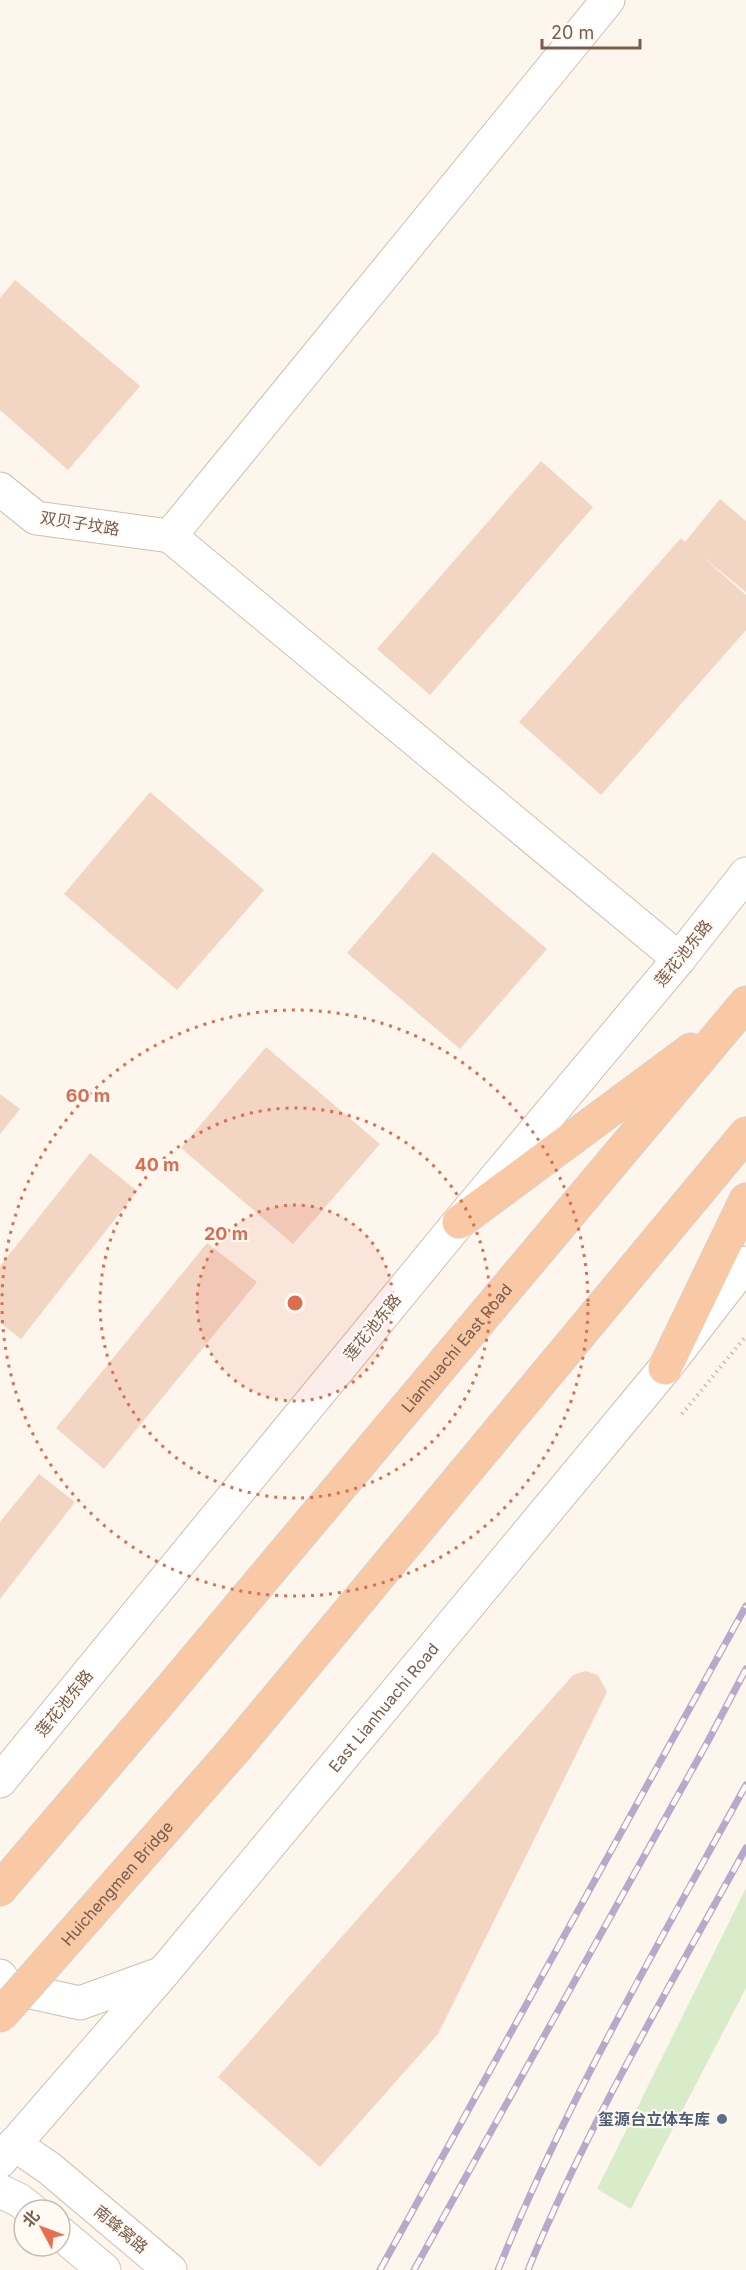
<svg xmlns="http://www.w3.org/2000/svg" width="746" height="2270" viewBox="0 0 746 2270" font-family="Inter,'Noto Sans SC',sans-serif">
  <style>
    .green { fill: #d8ecc9 }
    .building { fill: #f3d5c3 }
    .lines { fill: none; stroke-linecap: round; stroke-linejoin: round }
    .minor-casing { stroke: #d1beb0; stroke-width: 35 }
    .tertiary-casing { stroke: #d1beb0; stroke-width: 35 }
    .secondary-casing { stroke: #d6c0b0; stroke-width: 35 }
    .trunk-casing { stroke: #dad1cd; stroke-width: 35 }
    .path { stroke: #d9b8a5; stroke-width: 4; stroke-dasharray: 1.5 4.5; stroke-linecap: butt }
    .minor { stroke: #fff; stroke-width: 33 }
    .tertiary { stroke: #fff; stroke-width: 33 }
    .secondary { stroke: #fff; stroke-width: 33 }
    .trunk { stroke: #f9c8a4; stroke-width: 33 }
    .rail-casing { stroke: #b9a8c9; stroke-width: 7 }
    .rail { stroke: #fffaf3; stroke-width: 4.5; stroke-dasharray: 14; stroke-linecap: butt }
    .trunk-bridge-casing { stroke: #dad1cd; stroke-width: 35; stroke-linecap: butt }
    .trunk-bridge { stroke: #f9c8a4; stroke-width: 33 }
    .ring { fill: none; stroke: #dc6d51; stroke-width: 3; stroke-dasharray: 3 6 }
    .service-dot { fill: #5c6f8a; stroke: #fffaf3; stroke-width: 2 }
    .labels { text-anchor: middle; stroke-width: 4.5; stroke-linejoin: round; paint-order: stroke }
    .street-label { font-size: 16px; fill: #7a5c4d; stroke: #fffaf3 }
    .service-label { font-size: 16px; font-weight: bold; fill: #4e5e75; stroke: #fffaf3; text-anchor: end }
    .centre { fill: #dc6d51; stroke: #fffaf3; stroke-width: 3 }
    .ring-label { font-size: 18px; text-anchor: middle; font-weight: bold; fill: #dc6d51; stroke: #fffaf3; stroke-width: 4.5; stroke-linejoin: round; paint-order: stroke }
  </style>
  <rect width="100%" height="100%" fill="#fdf6ec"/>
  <polygon class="green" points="746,1888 746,1988 631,2209 597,2189"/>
  <g class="building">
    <polygon points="15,280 140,386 68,470 0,410 0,298"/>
    <polygon points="541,461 593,507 430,695 377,649"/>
    <polygon points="720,499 746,521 746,592 699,554 746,595 746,630 601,795 519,722 681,538 685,542"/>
    <polygon points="150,792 264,890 177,990 64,894"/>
    <polygon points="433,852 547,949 460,1049 347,953"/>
    <polygon points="266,1047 380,1144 293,1244 181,1148"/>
    <polygon points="0,1094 20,1109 0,1134"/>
    <polygon points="90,1153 137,1191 21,1339 0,1323 0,1266"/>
    <polygon points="207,1243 257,1282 104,1469 56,1428"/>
    <polygon points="39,1474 75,1502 0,1599 0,1522"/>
    <polygon points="586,1671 598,1675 607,1692 438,2034 320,2167 218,2077 573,1675"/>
  </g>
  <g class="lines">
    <g class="minor-casing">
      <g id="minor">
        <polyline points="608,0 170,536 679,959"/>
        <polyline points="0,489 36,518 170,536"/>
      </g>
    </g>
    <g class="tertiary-casing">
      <g id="tertiary">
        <polyline points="0,1781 459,1222 679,959 746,874"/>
        <polyline points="0,1976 8,1987 80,2003 160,1974"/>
        <path id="s1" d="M0 2161 163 1973 665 1368 746 1263"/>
      </g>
    </g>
    <g class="secondary-casing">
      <g id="secondary">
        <polyline points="14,2144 49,2168 170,2270"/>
        <polyline points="0,2191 19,2200 32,2210"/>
        <polyline points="60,2233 104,2270"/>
      </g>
    </g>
    <g class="trunk-casing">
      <g id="trunk">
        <polyline points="459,1222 691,1050"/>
        <polyline points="665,1368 746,1200"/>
        <polyline points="235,1749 746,1134"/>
        <path id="s2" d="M0 1889 167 1693 746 1003"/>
      </g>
    </g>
    <polyline class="path" points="682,1414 746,1336"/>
    <use href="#minor" class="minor"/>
    <use href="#tertiary" class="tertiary"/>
    <use href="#secondary" class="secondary"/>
    <use href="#trunk" class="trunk"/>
    <g class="rail-casing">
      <g id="rail">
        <polyline points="380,2270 746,1606"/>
        <polyline points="414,2270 707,1743 746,1669"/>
        <path d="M498 2270C566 2102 658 1945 746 1785"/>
        <path d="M528 2270C588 2124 670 1986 746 1848"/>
      </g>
    </g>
    <use href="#rail" class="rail"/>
    <g class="trunk-bridge-casing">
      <g id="trunk-bridge">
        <path id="s3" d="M0 2016 235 1749"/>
      </g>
    </g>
    <use href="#trunk-bridge" class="trunk-bridge"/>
  </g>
  <circle cx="295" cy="1303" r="98" fill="#dc6d51" fill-opacity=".12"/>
  <g class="ring">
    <circle cx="295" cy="1303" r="98"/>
    <circle cx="295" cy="1303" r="195"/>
    <circle cx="295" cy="1303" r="293"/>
  </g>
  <circle class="service-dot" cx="722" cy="2119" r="6"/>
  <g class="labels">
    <g class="street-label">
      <text transform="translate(80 523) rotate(9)" y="6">双贝子坟路</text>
      <text transform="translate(683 953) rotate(-51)" y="6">莲花池东路</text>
      <text transform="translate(372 1327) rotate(-51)" y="6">莲花池东路</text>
      <text dy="6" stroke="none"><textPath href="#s2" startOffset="708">Lianhuachi East Road</textPath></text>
      <text transform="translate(64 1703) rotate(-51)" y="6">莲花池东路</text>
      <text dy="6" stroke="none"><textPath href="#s1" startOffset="594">East Lianhuachi Road</textPath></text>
      <text dy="6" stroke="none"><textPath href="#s3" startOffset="177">Huichengmen Bridge</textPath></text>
      <text transform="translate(121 2229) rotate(40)" y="6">南蜂窝路</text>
    </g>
    <g class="service-label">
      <text x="710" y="2125">玺源台立体车库</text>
    </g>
  </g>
  <circle cx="295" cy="1303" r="9" class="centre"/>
  <g class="ring-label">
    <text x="88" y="1102">60 m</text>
    <text x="157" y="1171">40 m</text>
    <text x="226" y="1240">20 m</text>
  </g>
  <g transform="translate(42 2228) rotate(311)"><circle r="28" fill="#fffaf3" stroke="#cabbb1" stroke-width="1.5"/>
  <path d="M0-4.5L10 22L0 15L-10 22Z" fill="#e76f51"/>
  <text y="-9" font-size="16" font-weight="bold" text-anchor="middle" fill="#7a5c4d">北</text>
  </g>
  <path d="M542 39v9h98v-9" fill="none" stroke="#7a5c4d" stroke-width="3"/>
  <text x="551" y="39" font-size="18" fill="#7a5c4d" stroke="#fffaf3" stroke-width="4.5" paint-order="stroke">20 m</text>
</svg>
